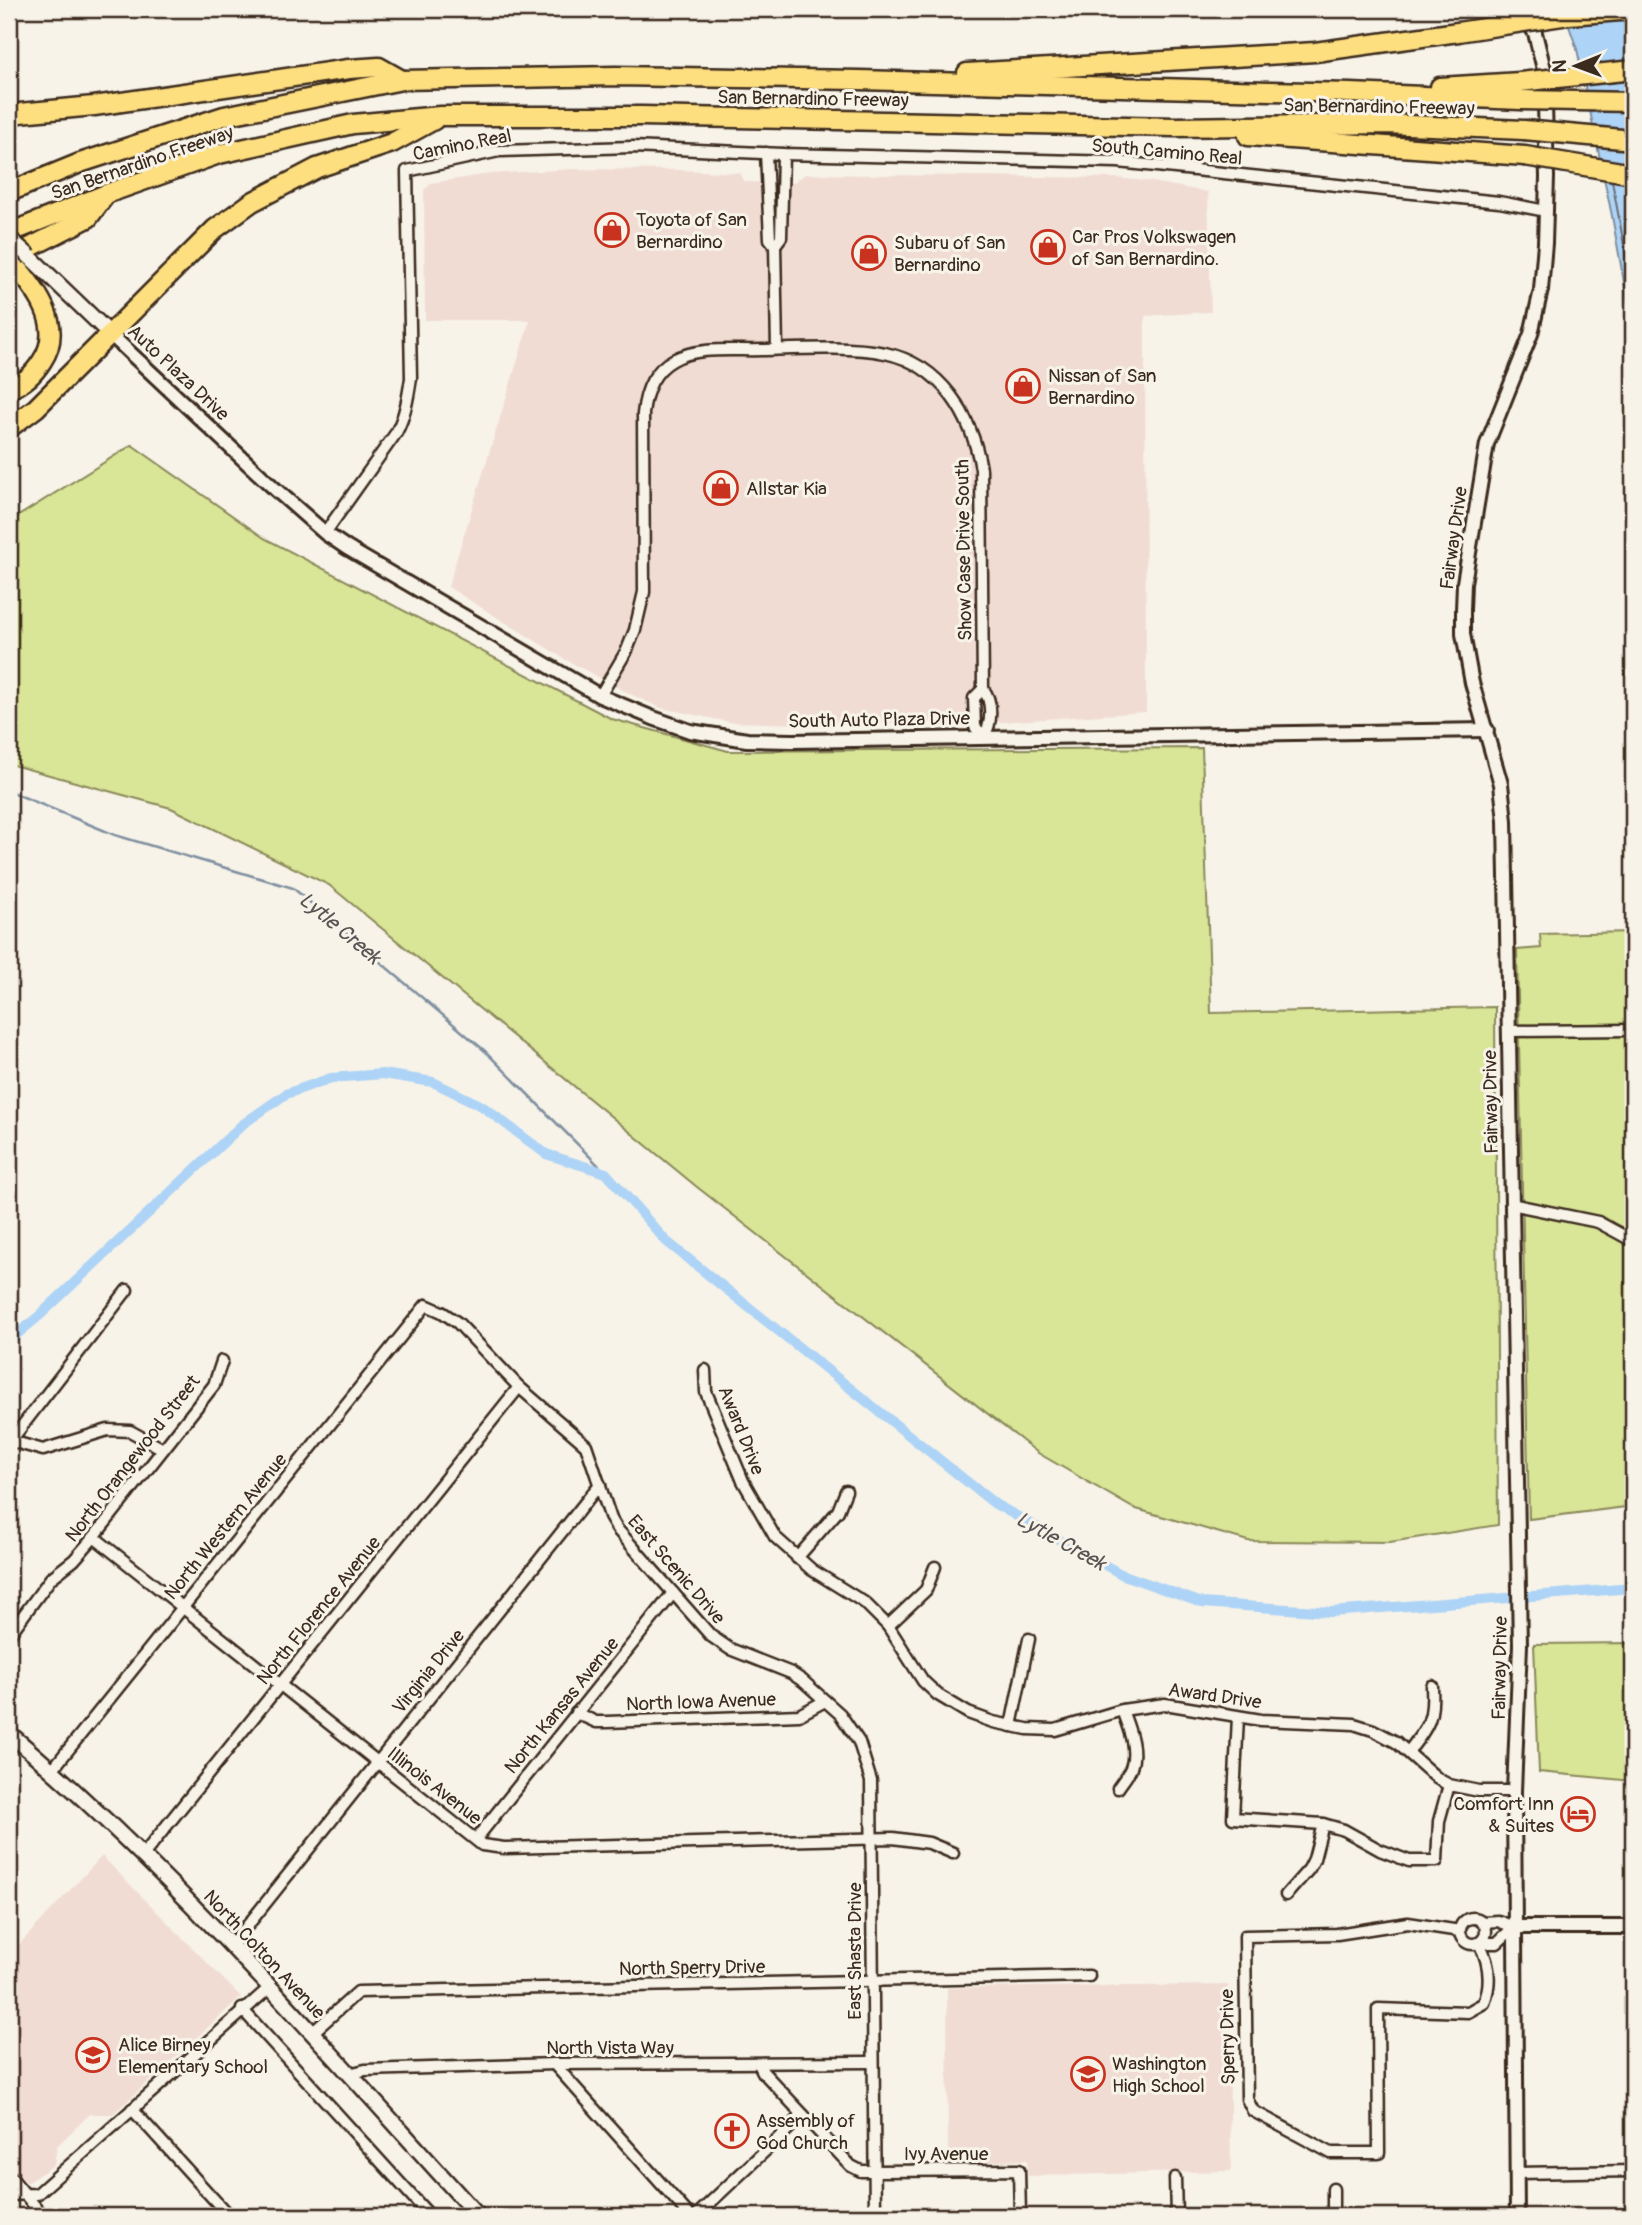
<svg xmlns="http://www.w3.org/2000/svg" width="1642" height="2225" viewBox="0 0 1642 2225" font-family="Pangolin,sans-serif">
  <style>
    .built { fill: #f1dcd4 }
    .green { fill: #d9e597; stroke: #8a885a; stroke-width: 2 }
    .water { fill: #add3f6; stroke: #7f8fa0; stroke-width: 2 }
    .lines { fill: none; stroke-linecap: round; stroke-linejoin: round }
    .shore { stroke: #696e74; stroke-width: 2 }
    .stream { stroke: #7f8fa0; stroke-width: 2.5 }
    .canal { stroke: #add3f6; stroke-width: 10 }
    .minor-casing { stroke: #3b2a1e; stroke-width: 15 }
    .tertiary-casing { stroke: #3b2a1e; stroke-width: 18 }
    .secondary-casing { stroke: #3b2a1e; stroke-width: 19 }
    .motorway-casing { stroke: #3b2a1e; stroke-width: 23 }
    .minor { stroke: #f7f3e8; stroke-width: 10 }
    .tertiary { stroke: #f7f3e8; stroke-width: 12 }
    .secondary { stroke: #f7f3e8; stroke-width: 14 }
    .motorway { stroke: #fedf80; stroke-width: 18 }
    .secondary-bridge-casing { stroke: #3b2a1e; stroke-width: 19; stroke-linecap: butt }
    .motorway-bridge-casing { stroke: #3b2a1e; stroke-width: 23; stroke-linecap: butt }
    .secondary-bridge { stroke: #f7f3e8; stroke-width: 14 }
    .motorway-bridge { stroke: #fedf80; stroke-width: 18 }
    .labels { text-anchor: middle; stroke-width: 6; stroke-linejoin: round; paint-order: stroke }
    .street-label { font-size: 19px; fill: #3b2a1e; stroke: #f7f3e8 }
    .poi-label { font-size: 19px; fill: #3b2a1e; stroke: #f7f3e8; text-anchor: start }
    .water-label { font-size: 21px; font-style: italic; fill: #585454; stroke: #f7f3e8 }
  </style>
  <rect width="100%" height="100%" fill="#f7f3e8"/>
  <filter id="ink" filterUnits="userSpaceOnUse"><feTurbulence type="fractalNoise" baseFrequency=".0143" numOctaves="2"/><feDisplacementMap in="SourceGraphic" scale="14" xChannelSelector="R" yChannelSelector="G"/><feConvolveMatrix kernelMatrix="1 2 1 2 8 2 1 2 1" color-interpolation-filters="sRGB"/></filter>
  <g filter="url(#ink)">
    <g class="built">
      <polygon points="573,169 681,170 740,173 745,182 793,183 805,174 1115,178 1147,181 1208,192 1211,312 1145,316 1146,712 1002,722 807,724 729,722 661,708 632,695 568,661 448,587 530,320 425,320 424,190 432,183 489,174"/>
      <polygon points="102,1856 241,1997 113,2114 90,2114 57,2146 54,2165 27,2183 9,2163 9,1945 14,1950"/>
      <polygon points="1228,1985 1231,2171 1028,2176 1027,2160 948,2163 947,1988"/>
    </g>
    <g class="green">
      <polygon points="132,445 264,538 612,719 728,751 1202,748 1211,1013 1495,1007 1498,1525 1390,1542 1248,1541 1133,1508 1038,1453 697,1187 329,885 171,808 9,764 9,519 15,518"/>
      <polygon points="1633,932 1633,1506 1529,1519 1517,950 1541,948 1540,934"/>
      <polygon points="1633,1643 1633,1781 1539,1772 1534,1644"/>
    </g>
    <polygon class="water" points="1563,9 1633,9 1633,332 1612,216 1577,49"/>
    <g class="lines">
      <polyline class="shore" points="1612,181 1633,293"/>
      <polyline class="stream" points="9,791 115,835 293,888 485,1051 606,1173"/>
      <polyline class="canal" points="9,1341 39,1316 243,1124 286,1094 331,1078 383,1074 433,1082 482,1106 546,1154 606,1173 666,1241 995,1504 1121,1574 1202,1603 1331,1612 1633,1588"/>
      <g class="minor-casing">
        <g id="minor">
          <polyline points="766,153 770,239 775,245 777,349"/>
          <polyline points="775,245 781,237 783,154"/>
          <path d="M325 533 396 433C405 416 408 398 411 378L407 171 499 151 633 147 783 154 1118 162 1499 202 1546 211"/>
          <path d="M600 696 627 650 635 630 644 592 643 414C645 393 653 371 673 360 698 346 734 351 762 350 799 349 850 346 885 353 942 365 972 416 981 469L983 689C993 701 992 724 984 736L975 727 974 698 983 689"/>
          <polyline points="1508,1031 1633,1030"/>
          <polyline points="1511,1204 1598,1222 1633,1241"/>
          <polyline points="705,1370 706,1392 743,1481 775,1537 812,1570 865,1603 888,1626 923,1681 938,1695 968,1713 993,1722 1027,1729 1055,1730 1122,1710 1165,1704 1261,1720 1354,1724 1373,1730 1396,1742 1438,1779 1449,1785 1479,1791 1514,1791"/>
          <polyline points="11,1441 43,1450 108,1430 130,1431 163,1449"/>
          <polyline points="9,1443 127,1290"/>
          <polyline points="94,1537 482,1845 504,1848 893,1838 929,1843 953,1853"/>
          <polyline points="797,1558 838,1511 846,1491"/>
          <polyline points="888,1626 926,1590 935,1567"/>
          <polyline points="9,1635 51,1578 74,1560 94,1537 214,1385 222,1361"/>
          <polyline points="576,1713 596,1722 607,1722 799,1715 825,1701"/>
          <polyline points="1238,1717 1233,1818 1323,1824 1344,1830 1380,1850 1409,1861 1437,1861 1439,1821 1449,1785"/>
          <polyline points="1011,1726 1029,1639"/>
          <path d="M1409 1751C1429 1725 1434 1719 1432 1686"/>
          <polyline points="52,1770 426,1305 442,1312 458,1323 519,1387 586,1445 611,1519 617,1529 711,1636 730,1649 791,1673 803,1681 840,1714 859,1742 871,1781 875,2216"/>
          <path d="M1118 1788C1122 1782 1128 1775 1131 1768 1138 1749 1128 1727 1122 1710"/>
          <polyline points="476,1839 673,1593"/>
          <polyline points="144,1854 519,1387"/>
          <polyline points="1286,1895 1309,1869 1314,1859 1323,1824"/>
          <circle cx="1473" cy="1931" r="13"/>
          <path d="M1460 1931 1408 1923 1337 1934 1245 1936 1247 2099 1253 2111 1331 2153H1379L1378 2009 1468 2012 1484 2003C1492 1982 1490 1963 1479 1943H1497L1514 1927 1498 1921 1482 1922"/>
          <polyline points="232,1945 600,1484"/>
          <polyline points="242,2009 430,2216"/>
          <polyline points="312,2033 358,1992 1089,1976"/>
          <polyline points="554,2064 690,2216"/>
          <polyline points="759,2064 763,2072 851,2166 861,2171 874,2171 1019,2170 1020,2216"/>
          <polyline points="349,2074 365,2070 554,2064 872,2062"/>
          <polyline points="132,2109 229,2216"/>
          <polyline points="1517,2173 1633,2171"/>
          <polyline points="9,2175 43,2216"/>
          <polyline points="1175,2178 1176,2216"/>
          <polyline points="1333,2189 1333,2216"/>
          <polyline points="9,2195 37,2194 269,1988"/>
          <polyline points="696,2216 803,2115"/>
        </g>
      </g>
      <g class="tertiary-casing">
        <g id="tertiary">
          <polyline points="110,334 275,489 325,533 347,548 600,696 653,718 690,731 747,740 793,741 1487,730"/>
          <polyline points="1514,1927 1633,1927"/>
          <polyline points="1517,2216 1514,1791 1520,1645 1505,821 1501,784 1472,683 1463,634 1463,610 1464,583 1487,444 1531,334 1541,290 1545,243 1547,177 1544,69 1535,33 1520,9"/>
        </g>
      </g>
      <g class="secondary-casing">
        <g id="secondary">
          <polyline points="30,257 110,334"/>
          <path d="M9 1733C181 1879 327 2050 478 2216"/>
        </g>
      </g>
      <g class="motorway-casing">
        <g id="motorway">
          <polyline points="967,73 1315,52 1458,32"/>
          <polyline points="1440,87 1520,82"/>
          <polyline points="9,114 94,106 349,69 379,67 402,80"/>
          <polyline points="1248,136 1525,156"/>
          <polyline points="9,192 80,163 224,116 402,80 615,76 859,80 1350,93 1521,100"/>
          <polyline points="9,233 106,194 219,154 353,124 440,116 642,116 1175,127 1385,124 1524,130"/>
          <path d="M9 258C32 285 67 324 42 361 33 375 24 383 9 389"/>
          <polyline points="9,258 88,218 106,194"/>
          <polyline points="9,428 36,408 215,229 252,202 317,168 392,143 434,120"/>
        </g>
      </g>
      <use href="#minor" class="minor"/>
      <use href="#tertiary" class="tertiary"/>
      <use href="#secondary" class="secondary"/>
      <use href="#motorway" class="motorway"/>
      <g class="secondary-bridge-casing">
        <polyline id="secondary-bridge" points="9,238 30,257"/>
      </g>
      <g class="motorway-bridge-casing">
        <g id="motorway-bridge">
          <polyline points="1458,32 1569,15 1633,10"/>
          <polyline points="1520,82 1633,70"/>
          <polyline points="1521,100 1633,102"/>
          <polyline points="1524,130 1633,140"/>
          <polyline points="1525,156 1633,174"/>
        </g>
      </g>
      <use href="#secondary-bridge" class="secondary-bridge"/>
      <use href="#motorway-bridge" class="motorway-bridge"/>
    </g>
  </g>
  <defs>
    <g id="shop-ring" transform="scale(1.75)"><circle r="9.5" fill="#f7f3e8" stroke="#c8321e" stroke-width="1.5"/><path d="M-5-2.5h2.3a2.7 3.5 0 0 1 5.4 0H5L5.5 6h-11ZM-1.5-2.5h3a1.5 2.3 0 0 0-3 0Z" fill="#c8321e"/></g>
    <g id="hotel-ring" transform="scale(1.75)"><circle r="9.5" fill="#f7f3e8" stroke="#c8321e" stroke-width="1.5"/><path d="M-6-4.5h1.5V1H6V5H4.5V3h-9V5H-6ZM-4 0a1.8 1.8 0 1 1 3.6 0ZM.5 0V-2.5h3Q6-2.5 6 0Z" fill="#c8321e"/></g>
    <g id="school-ring" transform="scale(1.75)"><circle r="9.5" fill="#f7f3e8" stroke="#c8321e" stroke-width="1.5"/><path d="M0-5L7-2L0 1L-7-2ZM-4 1L0 2.5L4 1V4Q0 6-4 4Z" fill="#c8321e"/></g>
    <g id="church-ring" transform="scale(1.75)"><circle r="9.5" fill="#f7f3e8" stroke="#c8321e" stroke-width="1.5"/><path d="M-1.2-6h2.4v3.5h3.3v2.4h-3.3V6h-2.4V-.1h-3.3v-2.4h3.3Z" fill="#c8321e"/></g>
  </defs>
  <g fill-rule="evenodd">
    <use href="#shop-ring" x="612" y="230"/>
    <use href="#shop-ring" x="1048" y="247"/>
    <use href="#shop-ring" x="869" y="253"/>
    <use href="#shop-ring" x="1023" y="386"/>
    <use href="#shop-ring" x="721" y="488"/>
    <use href="#hotel-ring" x="1578" y="1814"/>
    <use href="#school-ring" x="93" y="2055"/>
    <use href="#school-ring" x="1088" y="2074"/>
    <use href="#church-ring" x="732" y="2131"/>
  </g>
  <g class="labels">
    <g class="street-label">
      <text transform="translate(813 98) rotate(1)" y="7">San Bernardino Freeway</text>
      <text transform="translate(1379 106) rotate(1)" y="7">San Bernardino Freeway</text>
      <text transform="translate(462 144) rotate(-11)" y="7">Camino Real</text>
      <text transform="translate(1167 151) rotate(5)" y="7">South Camino Real</text>
      <text transform="translate(142 162) rotate(-19)" y="7">San Bernardino Freeway</text>
      <text transform="translate(179 372) rotate(43)" y="7">Auto Plaza Drive</text>
      <text transform="translate(1453 538) rotate(-82)" y="7">Fairway Drive</text>
      <text transform="translate(963 550) rotate(-91)" y="7">Show Case Drive South</text>
      <text transform="translate(879 719) rotate(-1)" y="7">South Auto Plaza Drive</text>
      <text transform="translate(1490 1102) rotate(-91)" y="7">Fairway Drive</text>
      <text transform="translate(742 1430) rotate(68)" y="7">Award Drive</text>
      <text transform="translate(132 1458) rotate(-52)" y="7">North Orangewood Street</text>
      <text transform="translate(225 1526) rotate(-51)" y="7">North Western Avenue</text>
      <text transform="translate(677 1569) rotate(49)" y="7">East Scenic Drive</text>
      <text transform="translate(318 1610) rotate(-51)" y="7">North Florence Avenue</text>
      <text transform="translate(1499 1668) rotate(-89)" y="7">Fairway Drive</text>
      <text transform="translate(428 1671) rotate(-51)" y="7">Virginia Drive</text>
      <text transform="translate(1215 1695) rotate(8)" y="7">Award Drive</text>
      <text transform="translate(701 1701) rotate(-2)" y="7">North Iowa Avenue</text>
      <text transform="translate(561 1705) rotate(-51)" y="7">North Kansas Avenue</text>
      <text transform="translate(435 1785) rotate(38)" y="7">Illinois Avenue</text>
      <text transform="translate(854 1951) rotate(-90)" y="7">East Shasta Drive</text>
      <text transform="translate(265 1954) rotate(47)" y="7">North Colton Avenue</text>
      <text transform="translate(692 1967) rotate(-1)" y="7">North Sperry Drive</text>
      <text transform="translate(1227 2037) rotate(-91)" y="7">Sperry Drive</text>
      <text x="610" y="2054">North Vista Way</text>
      <text x="946" y="2160">Ivy Avenue</text>
    </g>
    <g class="poi-label">
      <text x="636" y="226">Toyota of San<tspan x="636" dy="22">Bernardino</tspan></text>
      <text x="1072" y="243">Car Pros Volkswagen<tspan x="1072" dy="22">of San Bernardino.</tspan></text>
      <text x="894" y="249">Subaru of San<tspan x="894" dy="22">Bernardino</tspan></text>
      <text x="1048" y="382">Nissan of San<tspan x="1048" dy="22">Bernardino</tspan></text>
      <text x="746" y="495">Allstar Kia</text>
      <text x="1554" y="1810" text-anchor="end">Comfort Inn<tspan x="1554" dy="22">&amp; Suites</tspan></text>
      <text x="118" y="2051">Alice Birney<tspan x="118" dy="22">Elementary School</tspan></text>
      <text x="1112" y="2070">Washington<tspan x="1112" dy="22">High School</tspan></text>
      <text x="756" y="2127">Assembly of<tspan x="756" dy="22">God Church</tspan></text>
    </g>
    <g class="water-label">
      <text transform="translate(340 928) rotate(40)" y="7">Lytle Creek</text>
      <text transform="translate(1061 1541) rotate(29)" y="7">Lytle Creek</text>
    </g>
  </g>
  <rect width="1642" height="2225" fill="none" stroke="#f7f3e8" stroke-width="35"/>
  <rect x="18" y="18" width="1607" height="2190" fill="none" stroke="#3b2a1e" stroke-width="2.5" filter="url(#ink)"/>
  <g transform="translate(1576 66) rotate(269)" stroke="#f7f3e8" stroke-width="5" paint-order="stroke">
  <path d="M0-5L12 26L0 18L-12 26Z" fill="#3b2a1e"/>
  <text y="-10" font-size="19" font-weight="bold" text-anchor="middle" fill="#3b2a1e">N</text>
  </g>
</svg>
